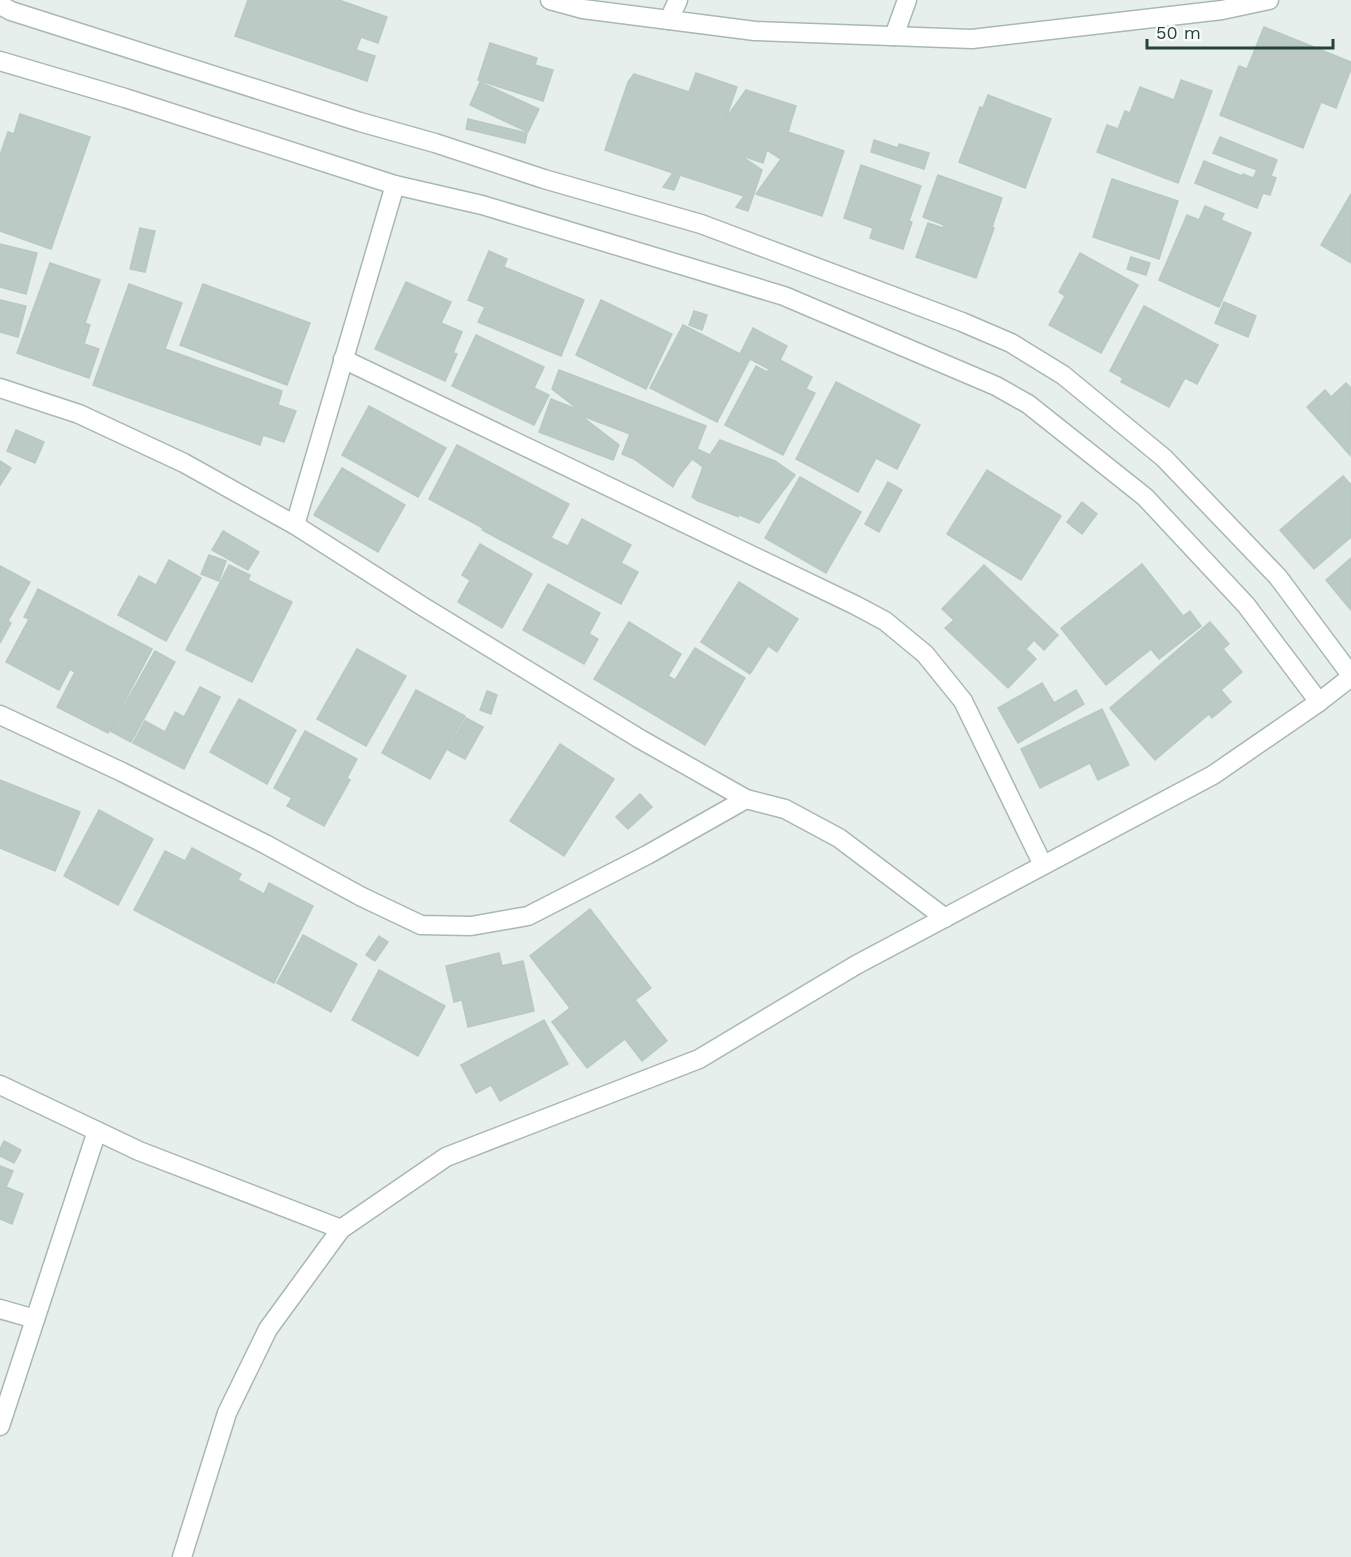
<svg xmlns="http://www.w3.org/2000/svg" width="1351" height="1557" viewBox="0 0 1351 1557" font-family="'Work Sans',sans-serif">
  <style>
    .building { fill: #bbcac4; stroke: #b8c9c2; stroke-width: 1.5 }
    .lines { fill: none; stroke-linecap: round; stroke-linejoin: round }
    .street-casing { stroke: #a8b8b2; stroke-width: 21 }
    .street { stroke: #fff; stroke-width: 18 }
  </style>
  <rect width="100%" height="100%" fill="#e6efeb"/>
  <g class="building">
    <polygon points="248,0 339,0 387,17 378,43 361,37 356,50 375,56 367,81 235,36"/>
    <polygon points="1264,27 1351,62 1351,69 1336,108 1321,102 1303,148 1220,115 1239,66 1247,69"/>
    <polygon points="490,43 537,58 535,65 553,70 543,101 478,80"/>
    <polygon points="696,73 737,87 726,118 746,90 796,106 788,132 844,151 822,216 756,194 781,159 767,150 763,163 740,155 762,170 748,211 736,207 744,196 680,175 674,190 663,187 673,173 605,150 628,82 634,74 689,92"/>
    <polygon points="1181,80 1212,91 1178,183 1097,152 1107,125 1118,129 1125,111 1130,113 1140,87 1174,100"/>
    <polygon points="480,82 539,109 528,132 470,105"/>
    <polygon points="988,95 1051,119 1025,188 959,162 980,107 983,108"/>
    <polygon points="20,114 90,137 51,249 0,231 0,155 8,132 14,134"/>
    <polygon points="468,119 527,133 525,143 466,129"/>
    <polygon points="1220,137 1277,160 1271,176 1276,178 1270,195 1263,193 1257,208 1195,183 1204,161 1242,176 1243,174 1253,178 1257,170 1213,153"/>
    <polygon points="874,140 898,148 899,144 929,153 924,169 871,152"/>
    <polygon points="861,165 921,186 909,221 912,222 903,249 870,238 873,228 844,218"/>
    <polygon points="938,175 1002,198 992,227 994,228 976,278 916,257 928,223 943,228 944,225 923,217"/>
    <polygon points="1112,179 1178,201 1159,259 1093,237"/>
    <polygon points="1351,194 1351,263 1321,245"/>
    <polygon points="1205,206 1224,214 1221,220 1251,233 1219,307 1159,280 1187,215 1199,220"/>
    <polygon points="140,228 155,231 145,272 130,269"/>
    <polygon points="0,244 37,253 26,294 0,287"/>
    <polygon points="489,251 507,259 504,267 584,300 561,356 478,322 485,307 468,300"/>
    <polygon points="1080,253 1138,285 1101,353 1049,325 1065,296 1059,292"/>
    <polygon points="1131,257 1150,263 1146,275 1127,269"/>
    <polygon points="50,263 100,280 85,323 90,325 84,344 99,349 89,378 17,353"/>
    <polygon points="406,282 451,302 441,323 462,332 453,353 457,354 445,381 375,349"/>
    <polygon points="129,284 182,303 165,349 282,391 278,405 296,411 284,442 263,435 260,445 93,385"/>
    <polygon points="203,284 310,323 287,385 180,345"/>
    <polygon points="0,300 26,306 18,337 0,332"/>
    <polygon points="601,300 672,334 646,389 576,355"/>
    <polygon points="1224,302 1256,316 1248,337 1215,323"/>
    <polygon points="1144,306 1218,345 1197,384 1185,378 1169,407 1121,382 1123,378 1110,371"/>
    <polygon points="694,311 707,315 702,330 689,325"/>
    <polygon points="683,325 740,354 753,328 787,346 780,360 812,377 806,389 815,393 783,455 725,425 756,366 767,372 769,369 750,359 717,422 650,388"/>
    <polygon points="476,335 544,367 534,388 549,395 534,425 452,386"/>
    <polygon points="559,370 706,426 697,449 710,455 720,440 775,461 795,475 759,523 735,513 739,517 698,501 692,497 703,467 692,459 678,477 673,487 634,459 622,454 630,434 580,415 619,445 613,460 539,432 551,399 579,410 552,389"/>
    <polygon points="836,382 920,425 897,469 876,458 858,492 796,459"/>
    <polygon points="1346,383 1351,388 1350,455 1307,407 1325,390 1331,397"/>
    <polygon points="369,406 446,448 418,497 342,455"/>
    <polygon points="16,430 44,442 35,463 7,451"/>
    <polygon points="457,445 569,504 551,538 568,546 582,519 631,545 621,563 638,572 621,604 482,530 483,528 429,499"/>
    <polygon points="0,461 11,468 0,485"/>
    <polygon points="342,468 405,505 378,552 314,515"/>
    <polygon points="987,470 1061,516 1021,580 947,534"/>
    <polygon points="1343,476 1351,485 1351,537 1314,569 1280,530"/>
    <polygon points="800,477 861,512 826,573 765,538"/>
    <polygon points="888,482 902,490 879,532 865,524"/>
    <polygon points="1082,502 1097,514 1082,534 1067,522"/>
    <polygon points="223,531 259,552 248,570 212,550"/>
    <polygon points="480,544 532,574 502,628 458,602 470,580 462,575"/>
    <polygon points="209,555 226,561 219,581 201,574"/>
    <polygon points="1351,558 1351,610 1326,580"/>
    <polygon points="169,560 201,578 166,641 118,615 139,576 156,585"/>
    <polygon points="1142,564 1183,616 1190,611 1201,626 1159,659 1151,649 1106,685 1061,628"/>
    <polygon points="229,565 250,575 248,580 292,602 252,682 186,650"/>
    <polygon points="984,565 1058,635 1044,650 1034,640 1026,649 1036,659 1008,688 945,628 954,620 942,609"/>
    <polygon points="0,566 30,582 8,621 11,623 0,643"/>
    <polygon points="739,582 798,619 777,652 768,646 750,674 701,642"/>
    <polygon points="548,584 600,613 589,634 598,639 584,664 523,630"/>
    <polygon points="38,589 152,649 108,733 57,707 75,672 70,669 59,690 6,662 29,619 24,617"/>
    <polygon points="629,622 681,654 668,676 675,680 695,648 745,678 705,745 594,679"/>
    <polygon points="1210,622 1229,644 1223,649 1242,672 1221,690 1231,702 1212,718 1209,714 1155,760 1110,708"/>
    <polygon points="357,649 406,676 366,746 317,719"/>
    <polygon points="155,651 175,662 131,742 110,731"/>
    <polygon points="1042,683 1054,703 1076,690 1084,704 1018,743 998,708"/>
    <polygon points="200,687 220,697 184,769 133,743 145,721 165,732 175,712 184,717"/>
    <polygon points="416,690 465,716 430,779 382,753"/>
    <polygon points="487,691 497,695 491,714 480,710"/>
    <polygon points="239,699 296,730 267,784 210,752"/>
    <polygon points="1102,709 1129,765 1098,780 1090,763 1040,788 1021,749"/>
    <polygon points="466,718 483,727 465,759 448,750"/>
    <polygon points="305,731 357,759 347,778 350,780 324,826 287,806 292,798 274,788"/>
    <polygon points="560,744 614,779 564,856 510,821"/>
    <polygon points="0,780 80,812 55,871 0,848"/>
    <polygon points="640,794 652,807 628,829 616,817"/>
    <polygon points="99,810 153,839 118,905 64,876"/>
    <polygon points="192,848 241,874 238,880 264,894 269,883 313,906 274,983 134,910 165,851 185,861"/>
    <polygon points="590,909 651,988 635,1000 667,1041 642,1061 625,1039 587,1068 552,1022 570,1008 530,956"/>
    <polygon points="303,935 357,964 331,1012 277,983"/>
    <polygon points="379,936 388,942 375,961 366,955"/>
    <polygon points="499,953 502,966 523,961 534,1011 468,1027 462,1000 454,1002 446,966"/>
    <polygon points="379,970 445,1006 418,1056 352,1020"/>
    <polygon points="544,1020 568,1064 500,1101 491,1085 476,1093 461,1065"/>
    <polygon points="4,1141 21,1150 14,1163 0,1156 0,1149"/>
    <polygon points="0,1166 13,1171 6,1187 23,1194 12,1224 0,1219"/>
  </g>
  <g class="lines">
    <g class="street-casing">
      <g id="street">
        <polyline points="550,0 583,9 755,31 972,39 1222,10 1269,0"/>
        <polyline points="0,5 11,11 360,122 435,143 544,179 701,224 962,322 1011,343 1063,375 1164,458 1278,577 1351,675"/>
        <polyline points="669,20 678,0"/>
        <polyline points="894,36 907,0"/>
        <polyline points="0,61 125,98 395,185 482,205 784,296 996,386 1028,404 1145,497 1246,605 1319,702"/>
        <polyline points="343,359 855,605 885,621 925,654 963,701 1043,865"/>
        <polyline points="0,388 79,414 184,463 295,525 422,606 640,739 746,799 785,809 839,838 945,918"/>
        <polyline points="295,525 395,185"/>
        <polyline points="0,715 122,772 265,844 362,897 421,925 471,926 528,916 647,855 746,799"/>
        <polyline points="0,1085 139,1151 341,1229"/>
        <polyline points="0,1309 35,1319"/>
        <polyline points="0,1426 97,1131"/>
        <polyline points="182,1557 227,1413 268,1329 341,1229 446,1157 699,1059 856,965 1213,775 1319,702 1351,677"/>
      </g>
    </g>
    <use href="#street" class="street"/>
  </g>
  <path d="M1147 39v9h186v-9" fill="none" stroke="#24423a" stroke-width="3"/>
  <text x="1156" y="39" font-size="18" fill="#24423a" stroke="#f7fbf9" stroke-width="4.5" paint-order="stroke">50 m</text>
</svg>
